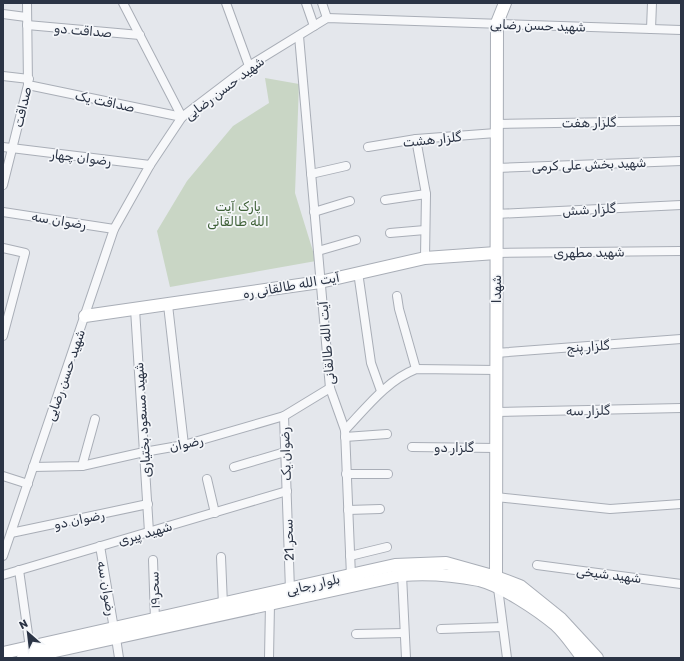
<svg xmlns="http://www.w3.org/2000/svg" width="684" height="661" viewBox="0 0 684 661" font-family="Rubik,'Noto Sans Arabic',sans-serif">
  <style>
    .green { fill: #c9d6c5 }
    .lines { fill: none; stroke-linecap: round; stroke-linejoin: round }
    .street-casing { stroke: #a9aeb7; stroke-width: 10 }
    .secondary-casing { stroke: #a9aeb7; stroke-width: 14 }
    .street { stroke: #f7f8fa; stroke-width: 8 }
    .secondary { stroke: #fff; stroke-width: 12 }
    .labels { text-anchor: middle; stroke-width: 3.5; stroke-linejoin: round; paint-order: stroke }
    .street-label { font-size: 13px; fill: #2b3445; stroke: #f4f6f9 }
    .park-label { font-size: 13px; fill: #3f6138; stroke: #f4f6f9 }
  </style>
  <rect width="100%" height="100%" fill="#e4e7ec"/>
  <polygon class="green" points="265,78 299,84 295,193 316,261 170,287 157,231 187,181 233,126 269,103"/>
  <g class="lines">
    <g class="street-casing">
      <g id="street">
        <polyline points="123,3 182,117"/>
        <polyline points="226,3 249,66"/>
        <polyline points="306,3 314,26"/>
        <polyline points="322,3 327,18"/>
        <polyline points="3,14 26,17"/>
        <polyline points="27,25 140,35"/>
        <polyline points="651,29 652,3"/>
        <polyline points="299,36 330,388 345,430 351,576"/>
        <polyline points="3,76 29,79"/>
        <polyline points="28,85 182,117"/>
        <polyline points="496,124 681,121"/>
        <polyline points="416,139 426,194 425,258"/>
        <polyline points="3,147 150,165"/>
        <polyline points="368,147 416,139 496,133"/>
        <polyline points="496,168 681,161"/>
        <polyline points="311,174 346,166"/>
        <polyline points="3,185 28,85 27,3"/>
        <polyline points="385,200 426,194"/>
        <polyline points="3,212 114,229"/>
        <polyline points="314,212 350,201"/>
        <polyline points="496,214 681,205"/>
        <polyline points="390,233 425,230"/>
        <polyline points="3,248 25,253 3,336"/>
        <polyline points="318,251 356,240"/>
        <polyline points="496,253 681,251"/>
        <polyline points="358,272 371,363 381,391"/>
        <polyline points="397,296 399,309 416,369"/>
        <polyline points="168,305 184,445"/>
        <polyline points="135,309 149,532"/>
        <polyline points="496,353 681,339"/>
        <polyline points="496,412 681,408"/>
        <polyline points="284,416 290,590"/>
        <path d="M345 430C366 408 386 381 416 369L496 370"/>
        <polyline points="345,437 387,434"/>
        <polyline points="412,447 496,448"/>
        <polyline points="82,466 95,419"/>
        <polyline points="33,467 82,466 144,452 184,445 284,416 330,388"/>
        <polyline points="234,467 285,452"/>
        <polyline points="346,474 388,474"/>
        <polyline points="3,476 28,484"/>
        <polyline points="207,479 215,513"/>
        <polyline points="496,497 610,509 681,504"/>
        <polyline points="348,510 380,509"/>
        <polyline points="11,533 148,504"/>
        <polyline points="100,546 114,629"/>
        <polyline points="3,556 114,229 150,165 182,117 249,66 327,18 681,30"/>
        <polyline points="350,556 387,547"/>
        <polyline points="221,557 223,605"/>
        <polyline points="153,560 155,620"/>
        <polyline points="537,565 681,584"/>
        <polyline points="19,570 30,648"/>
        <polyline points="3,575 287,491"/>
        <polyline points="402,575 406,658"/>
        <polyline points="498,588 507,658"/>
        <polyline points="441,629 502,627"/>
        <polyline points="356,634 404,633"/>
        <polyline points="116,638 119,658"/>
        <polyline points="269,658 270,604"/>
      </g>
    </g>
    <g class="secondary-casing">
      <g id="secondary">
        <polyline points="85,316 320,282 425,258 496,253"/>
        <polyline points="496,577 497,23 505,3"/>
        <polyline points="3,653 395,565 446,563 496,577 520,586 561,619 597,658"/>
        <path d="M23 658 402 575C428 573 454 575 479 580 502 586 537 609 556 625 566 634 574 647 583 658"/>
      </g>
    </g>
    <use href="#street" class="street"/>
    <use href="#secondary" class="secondary"/>
  </g>
  <g class="labels">
    <g class="street-label">
      <text transform="translate(538 25) rotate(2)" y="5">شهید حسن رضایی</text>
      <text transform="translate(83 30) rotate(5)" y="5">صداقت دو</text>
      <text transform="translate(224 88) rotate(-37)" y="5">شهید حسن رضایی</text>
      <text transform="translate(105 101) rotate(12)" y="5">صداقت یک</text>
      <text transform="translate(22 107) rotate(-77)" y="5">صداقت</text>
      <text transform="translate(589 122) rotate(-1)" y="5">گلزار هفت</text>
      <text transform="translate(432 139) rotate(-6)" y="5">گلزار هشت</text>
      <text transform="translate(81 157) rotate(7)" y="5">رضوان چهار</text>
      <text transform="translate(589 164) rotate(-2)" y="5">شهید بخش علی کرمی</text>
      <text transform="translate(589 209) rotate(-3)" y="5">گلزار شش</text>
      <text transform="translate(59 220) rotate(9)" y="5">رضوان سه</text>
      <text transform="translate(589 252) rotate(-1)" y="5">شهید مطهری</text>
      <text transform="translate(291 285) rotate(-10)" y="5">آیت الله طالقانی ره</text>
      <text transform="translate(496 289) rotate(-90)" y="5">شهدا</text>
      <text transform="translate(326 343) rotate(-95)" y="5">آیت الله طالقانی</text>
      <text transform="translate(588 346) rotate(-4)" y="5">گلزار پنج</text>
      <text transform="translate(65 375) rotate(-71)" y="5">شهید حسن رضایی</text>
      <text transform="translate(588 410) rotate(-1)" y="5">گلزار سه</text>
      <text transform="translate(142 420) rotate(-94)" y="5">شهید مسعود بختیاری</text>
      <text transform="translate(186 443) rotate(-13)" y="5">رضوان</text>
      <text x="454" y="452">گلزار دو</text>
      <text transform="translate(285 454) rotate(-92)" y="5">رضوان یک</text>
      <text transform="translate(79 519) rotate(-12)" y="5">رضوان دو</text>
      <text transform="translate(145 533) rotate(-16)" y="5">شهید پیری</text>
      <text transform="translate(288 540) rotate(-92)" y="5">سحر 21</text>
      <text transform="translate(609 574) rotate(7)" y="5">شهید شیخی</text>
      <text transform="translate(313 584) rotate(-13)" y="5">بلوار رجایی</text>
      <text transform="translate(107 588) rotate(80)" y="5">رضوان سه</text>
      <text transform="translate(154 590) rotate(-92)" y="5">سحر۱۹</text>
    </g>
    <g class="park-label">
      <text x="238" y="211">پارک آیت<tspan x="238" dy="15">الله طالقانی</tspan></text>
    </g>
  </g>
  <rect width="684" height="661" fill="none" stroke="#2b3445" stroke-width="8"/>
  <g transform="translate(28 633) rotate(332)" stroke="#f4f6f9" stroke-width="3" paint-order="stroke">
  <path d="M0-3L7 15L0 10L-7 15Z" fill="#2b3445"/>
  <text y="-6" font-size="11" font-weight="bold" text-anchor="middle" fill="#2b3445">N</text>
  </g>
</svg>
